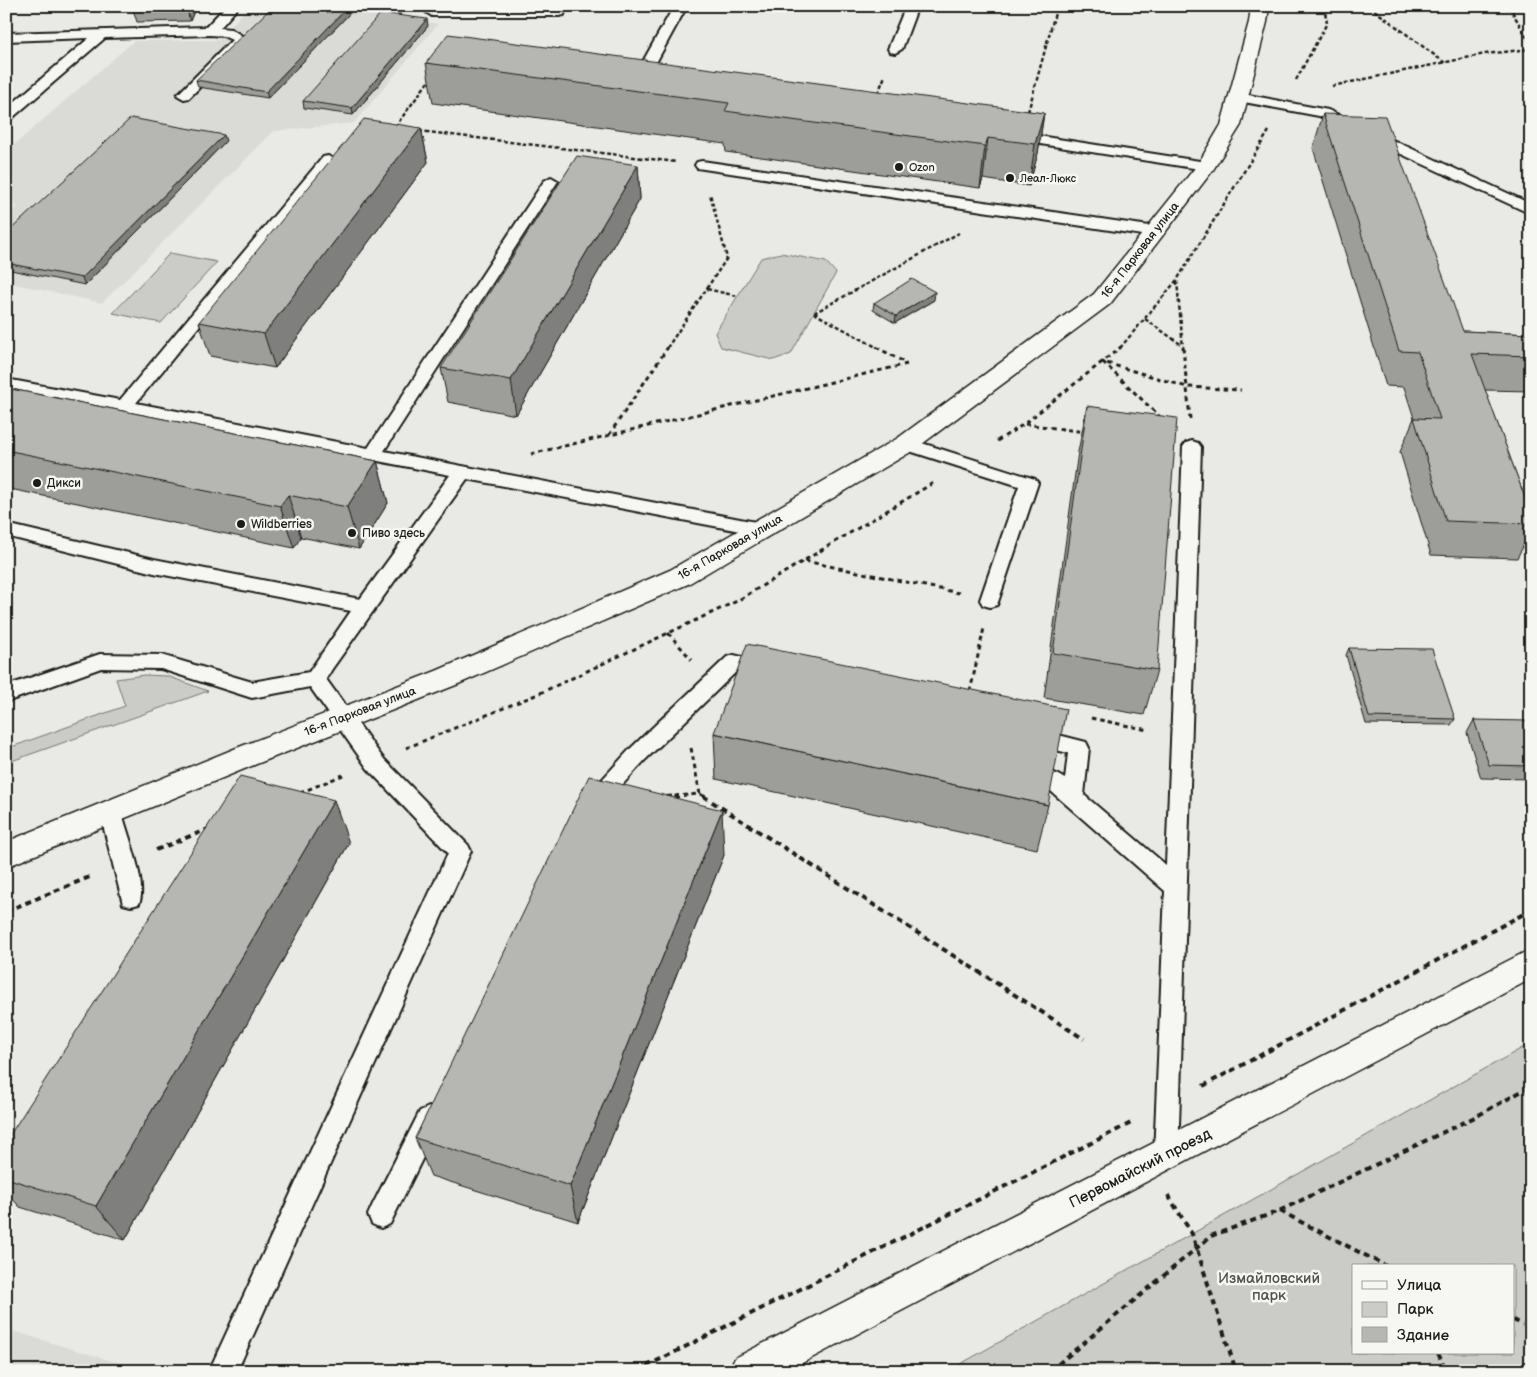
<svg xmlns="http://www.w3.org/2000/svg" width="1537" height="1377" viewBox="0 0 1537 1377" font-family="'Balsamiq Sans',sans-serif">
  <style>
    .built { fill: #dadad6 }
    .green { fill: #cbcbc7; stroke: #747472; fill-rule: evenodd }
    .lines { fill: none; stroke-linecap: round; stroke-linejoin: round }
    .service-casing { stroke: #1c1c1c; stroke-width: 4 }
    .minor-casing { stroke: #1c1c1c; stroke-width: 3 }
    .secondary-casing { stroke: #1c1c1c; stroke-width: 3 }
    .path-far2 { stroke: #1c1c1c; stroke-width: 2.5; stroke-dasharray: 4 2.5; stroke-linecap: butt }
    .path-far1 { stroke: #1c1c1c; stroke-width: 3; stroke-dasharray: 4.5 4; stroke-linecap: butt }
    .path { stroke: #1c1c1c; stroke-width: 4; stroke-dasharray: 6 4.5; stroke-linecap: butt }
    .service { fill: #f6f6f2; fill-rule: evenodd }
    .minor { fill: #f6f6f2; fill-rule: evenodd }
    .secondary { fill: #f6f6f2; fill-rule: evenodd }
    .wall { fill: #9d9d9a; stroke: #1c1c1c }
    .shaded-wall { fill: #7f7f7d; stroke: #1c1c1c }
    .building { fill: #b6b6b3; stroke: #1c1c1c }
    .poi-dot { fill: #1c1c1c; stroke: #f6f6f2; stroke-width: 2 }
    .labels { text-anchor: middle; stroke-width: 5; stroke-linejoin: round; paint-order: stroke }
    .far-poi-label { font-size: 11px; fill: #1c1c1c; stroke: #f6f6f2; text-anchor: start }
    .street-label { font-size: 12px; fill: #1c1c1c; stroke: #f6f6f2 }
    .poi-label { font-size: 12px; fill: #1c1c1c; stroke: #f6f6f2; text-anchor: start }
    .near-street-label { font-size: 15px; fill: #1c1c1c; stroke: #f6f6f2 }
    .near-park-label { font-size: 15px; fill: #51514f; stroke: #f6f6f2 }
  </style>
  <rect width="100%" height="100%" fill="#e9e9e5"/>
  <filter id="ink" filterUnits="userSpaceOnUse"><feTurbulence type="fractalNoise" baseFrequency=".02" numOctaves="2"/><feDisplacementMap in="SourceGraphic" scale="10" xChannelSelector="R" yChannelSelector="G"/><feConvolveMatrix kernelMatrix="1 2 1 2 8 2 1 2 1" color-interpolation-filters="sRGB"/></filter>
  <g filter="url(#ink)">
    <g class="built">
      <polygon points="249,6 332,6 438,24 354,123 274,131 102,303 6,282 6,216 18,206 6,203 6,152 134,41 218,40"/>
      <polygon points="6,1329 145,1371 6,1371"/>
    </g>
    <g class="green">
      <polygon points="170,253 217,262 161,323 113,313"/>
      <polygon points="781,253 826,262 836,273 791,354 773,360 721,347 715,333 761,258"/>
      <polygon points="144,675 167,676 208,691 6,763 6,749 125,706 116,679"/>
      <path d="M1531 1043V1371H948ZM1353 1266H1513V1353H1353Z"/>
    </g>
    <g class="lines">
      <g class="service-casing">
        <g id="service">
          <polygon points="226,6 239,6 220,28 231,29 247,39 189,98 184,99 177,95 232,40 223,36 210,35 105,38 11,119 6,120 6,109 89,38 6,41 6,33 206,27"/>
          <polygon points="428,6 440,6 440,8 566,6 564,15 559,16 432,16 426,12"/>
          <polygon points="674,6 687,6 646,81 639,85 634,84 632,81"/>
          <polygon points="906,6 918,6 902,49 895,53 890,52 888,49"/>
          <polygon points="1238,93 1328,110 1531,204 1531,214 1319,116 1233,100 1231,97 1233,94"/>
          <polygon points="1013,132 1206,162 1213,166 1206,170 1008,139 1006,136"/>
          <polygon points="328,156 335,160 333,163 136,403 368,448 544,181 551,177 558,181 384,451 761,523 767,524 770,529 767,534 761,535 467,479 332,669 326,679 382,757 468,845 471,851 237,1371 209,1371 448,853 368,769 310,687 252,698 161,669 101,668 6,702 6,686 100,654 161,655 252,682 309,672 351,611 154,573 6,536 6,524 154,559 360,599 450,475 6,389 6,379 120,400 323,157"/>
          <polygon points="702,161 1156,227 1164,232 1156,237 697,168 695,165 697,162"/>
          <polygon points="906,438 1035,479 1038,483 997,605 990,607 983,605 980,600 1019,486 900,448 897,444 900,440"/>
          <polygon points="1192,441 1198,443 1201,447 1178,1156 1175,1164 1166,1168 1157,1164 1154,1156 1165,891 1044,785 1041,779 1044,773 1051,771 1065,779 1068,753 1028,743 1025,737 1028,731 1035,729 1086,742 1089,748 1084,795 1166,865 1183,447 1186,443"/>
          <polygon points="734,655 774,665 777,670 774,675 767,678 738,670 645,760 602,807 595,810 588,807 584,801 588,795 631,748 727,657"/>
          <path d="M111 804 119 807 122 813C127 833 148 885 139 904L131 906 123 904 100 813 103 807Z"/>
          <polygon points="429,1107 438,1111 441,1119 438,1127 390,1224 381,1228 372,1224 368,1215 372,1206 420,1111"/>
        </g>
      </g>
      <g class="minor-casing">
        <polygon id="minor" points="1531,949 1531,979 787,1371 729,1371 735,1358"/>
      </g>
      <g class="secondary-casing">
        <polygon id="secondary" points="1251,6 1269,6 1267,22 1241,125 1213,170 1110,304 914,450 688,584 456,685 254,765 6,867 6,842 234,749 436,671 670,570 898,438 1094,294 1198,164 1221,125 1249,22"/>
      </g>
      <g class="path-far2">
        <polyline points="352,6 403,14"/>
        <polyline points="1369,6 1445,63"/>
        <polyline points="1509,6 1531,45"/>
        <polyline points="1296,80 1327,23 1324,6"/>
        <polyline points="1332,86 1485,54 1531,49"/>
        <polyline points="878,93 885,76"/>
        <polyline points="1028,112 1057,6"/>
        <polyline points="395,127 431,78"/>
        <polyline points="419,131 676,162"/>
        <polyline points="1177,281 1183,348"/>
        <polyline points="707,289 737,296"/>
        <polyline points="6,296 8,296"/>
        <polyline points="814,313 959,233"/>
        <polyline points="814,313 878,348"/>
        <polyline points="1145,319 1182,345"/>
        <polyline points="667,348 727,258 710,194"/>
        <polyline points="1120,348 1177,280 1269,131"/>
      </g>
      <g class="path-far1">
        <polyline points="876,347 906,363"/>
        <polyline points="1183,347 1190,419"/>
        <polyline points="1161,418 1103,362 1187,387 1241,390"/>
        <polyline points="1025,424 1085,432"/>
        <polyline points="609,435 668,347"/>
        <polyline points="997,441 1024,424 1121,347"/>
        <polyline points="531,454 907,364"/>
        <polyline points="805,561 959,593"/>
        <polyline points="668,633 692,660"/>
        <polyline points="970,692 984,628"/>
        <polyline points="1091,718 1148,730"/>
        <polyline points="406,748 538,694 737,601 933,483"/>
        <polyline points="691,748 700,794"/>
        <polyline points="300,793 343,775"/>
        <polyline points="666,797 700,794 705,797"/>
      </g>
      <g class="path">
        <polyline points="703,796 1084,1039"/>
        <polyline points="666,797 679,796"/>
        <polyline points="156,850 208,829"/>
        <polyline points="6,911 92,876"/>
        <polyline points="1203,1086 1531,910"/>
        <polyline points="1168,1195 1192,1234 1236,1371"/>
        <polyline points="1280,1211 1386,1266"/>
        <polyline points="1513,1320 1531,1328"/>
        <polyline points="1438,1353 1446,1371"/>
        <polyline points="637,1371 1131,1123"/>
        <polyline points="1050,1371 1211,1236 1279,1211 1477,1116 1531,1086"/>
      </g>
      <use href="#service" class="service"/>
      <use href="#minor" class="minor"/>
      <use href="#secondary" class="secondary"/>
    </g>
    <g class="wall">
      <polygon points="132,6 196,6 190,21 137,22"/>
      <polygon points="611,6 635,6 635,9 612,9"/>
      <polygon points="351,12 268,98 198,87 196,80"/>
      <polygon points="428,26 353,115 304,108 303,101"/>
      <polygon points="426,63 1044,113 1038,153 1029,186 983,179 980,188 726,152 725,144 433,103"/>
      <polygon points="1323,114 1463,331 1531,334 1531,391 1485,390 1531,514 1531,531 1517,558 1431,555 1400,452 1414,418 1404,387 1386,386 1313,148"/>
      <polygon points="421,128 428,162 275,368 210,356 199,322"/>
      <polygon points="226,141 85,285 6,269 6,234"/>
      <polygon points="638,165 640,199 516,415 448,402 441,368"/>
      <polygon points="934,300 895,323 873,310 874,303"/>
      <polygon points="6,388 377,461 388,503 359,549 301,537 294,548 10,489 6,481"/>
      <polygon points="1087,406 1157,670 1144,715 1044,698 1078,452"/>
      <polygon points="1349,648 1455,719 1451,725 1366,724 1346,655"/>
      <polygon points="1474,720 1531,730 1531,779 1481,778 1467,733"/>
      <polygon points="714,733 1048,805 1037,849 716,779"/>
      <polygon points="349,843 125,1240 20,1207 6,1192 6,1141"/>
      <polygon points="724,855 578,1222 431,1176 415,1138"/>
    </g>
    <g class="shaded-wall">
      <polygon points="186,6 196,6 190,21"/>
      <polygon points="349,6 350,6 351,12 268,98 266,92"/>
      <polygon points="427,19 428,26 353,115 352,108"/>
      <polygon points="1044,113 1038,153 1029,186 1035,144"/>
      <polygon points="421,128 428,162 275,368 264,334"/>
      <polygon points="224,135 226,141 85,285 82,278"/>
      <polygon points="988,138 983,179 980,188 985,146"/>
      <polygon points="638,165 640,199 516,415 511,380"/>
      <polygon points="935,292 934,300 895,323 896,316"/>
      <polygon points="377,461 388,503 359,549 347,507"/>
      <polygon points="288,495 301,537 294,548 280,506"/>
      <polygon points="6,638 13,666 6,668"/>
      <polygon points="334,800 349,843 125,1240 96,1206"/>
      <polygon points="722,810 724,855 578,1222 570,1186"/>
    </g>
    <g class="building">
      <polygon points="273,6 349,6 266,92 196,80"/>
      <polygon points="381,13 427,19 352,108 303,101"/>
      <polygon points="448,34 1044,113 1035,144 988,138 985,146 725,111 729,103 426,63"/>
      <polygon points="1323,114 1385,116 1463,331 1531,334 1531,356 1472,354 1531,514 1531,524 1446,521 1414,418 1440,419 1418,352 1399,351"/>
      <polygon points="131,118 224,135 82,278 6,263 6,234"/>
      <polygon points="364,119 421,128 264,334 199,322"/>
      <polygon points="577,156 638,165 511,380 441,368"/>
      <polygon points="912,279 935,292 896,316 874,303"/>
      <polygon points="6,388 377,461 347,507 288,495 280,506 6,450"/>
      <polygon points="1087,406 1177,418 1157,670 1053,653"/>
      <polygon points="747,644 1066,709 1048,805 714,733"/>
      <polygon points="1349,648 1432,649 1455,719 1369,717"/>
      <polygon points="1474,720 1528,721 1531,730 1531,766 1489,765"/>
      <polygon points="240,776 334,800 96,1206 6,1178 6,1141"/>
      <polygon points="589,776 722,810 570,1186 415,1138"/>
    </g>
  </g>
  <g class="poi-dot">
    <circle cx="899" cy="167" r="5"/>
    <circle cx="1010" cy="178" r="5"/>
    <circle cx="37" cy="483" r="5"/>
    <circle cx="241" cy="524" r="5"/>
    <circle cx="352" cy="533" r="5"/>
  </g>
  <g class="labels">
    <g class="far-poi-label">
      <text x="909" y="171">Ozon</text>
      <text x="1020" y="182">Леал-Люкс</text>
    </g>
    <g class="street-label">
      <text transform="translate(1140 250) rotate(-52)" y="4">16-я Парковая улица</text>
      <text transform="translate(730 547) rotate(-30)" y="4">16-я Парковая улица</text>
      <text transform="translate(360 711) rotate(-21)" y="4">16-я Парковая улица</text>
    </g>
    <g class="poi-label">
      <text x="47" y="487">Дикси</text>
      <text x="251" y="528">Wildberries</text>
      <text x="362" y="537">Пиво здесь</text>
    </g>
    <g class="near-street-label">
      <text transform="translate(1140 1168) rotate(-27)" y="5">Первомайский проезд</text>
    </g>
    <g class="near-park-label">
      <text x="1269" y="1283">Измайловский<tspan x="1269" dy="17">парк</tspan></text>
    </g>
  </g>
  <rect width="1537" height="1377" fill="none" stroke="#f6f6f2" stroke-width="25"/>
  <rect x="12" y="12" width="1512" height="1352" fill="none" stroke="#1c1c1c" stroke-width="2" filter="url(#ink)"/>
  <rect x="1352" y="1264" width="162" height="90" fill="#f6f6f2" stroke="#9f9f9c"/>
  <rect x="1362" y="1281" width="25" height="8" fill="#f6f6f2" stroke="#9f9f9c"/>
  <text x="1397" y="1290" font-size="15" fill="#1c1c1c">Улица</text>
  <rect x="1362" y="1302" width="25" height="15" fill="#cbcbc7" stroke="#9f9f9c"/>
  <text x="1397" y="1314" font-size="15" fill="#1c1c1c">Парк</text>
  <rect x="1362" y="1327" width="25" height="15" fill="#b6b6b3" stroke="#9f9f9c"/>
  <text x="1397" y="1340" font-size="15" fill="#1c1c1c">Здание</text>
</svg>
